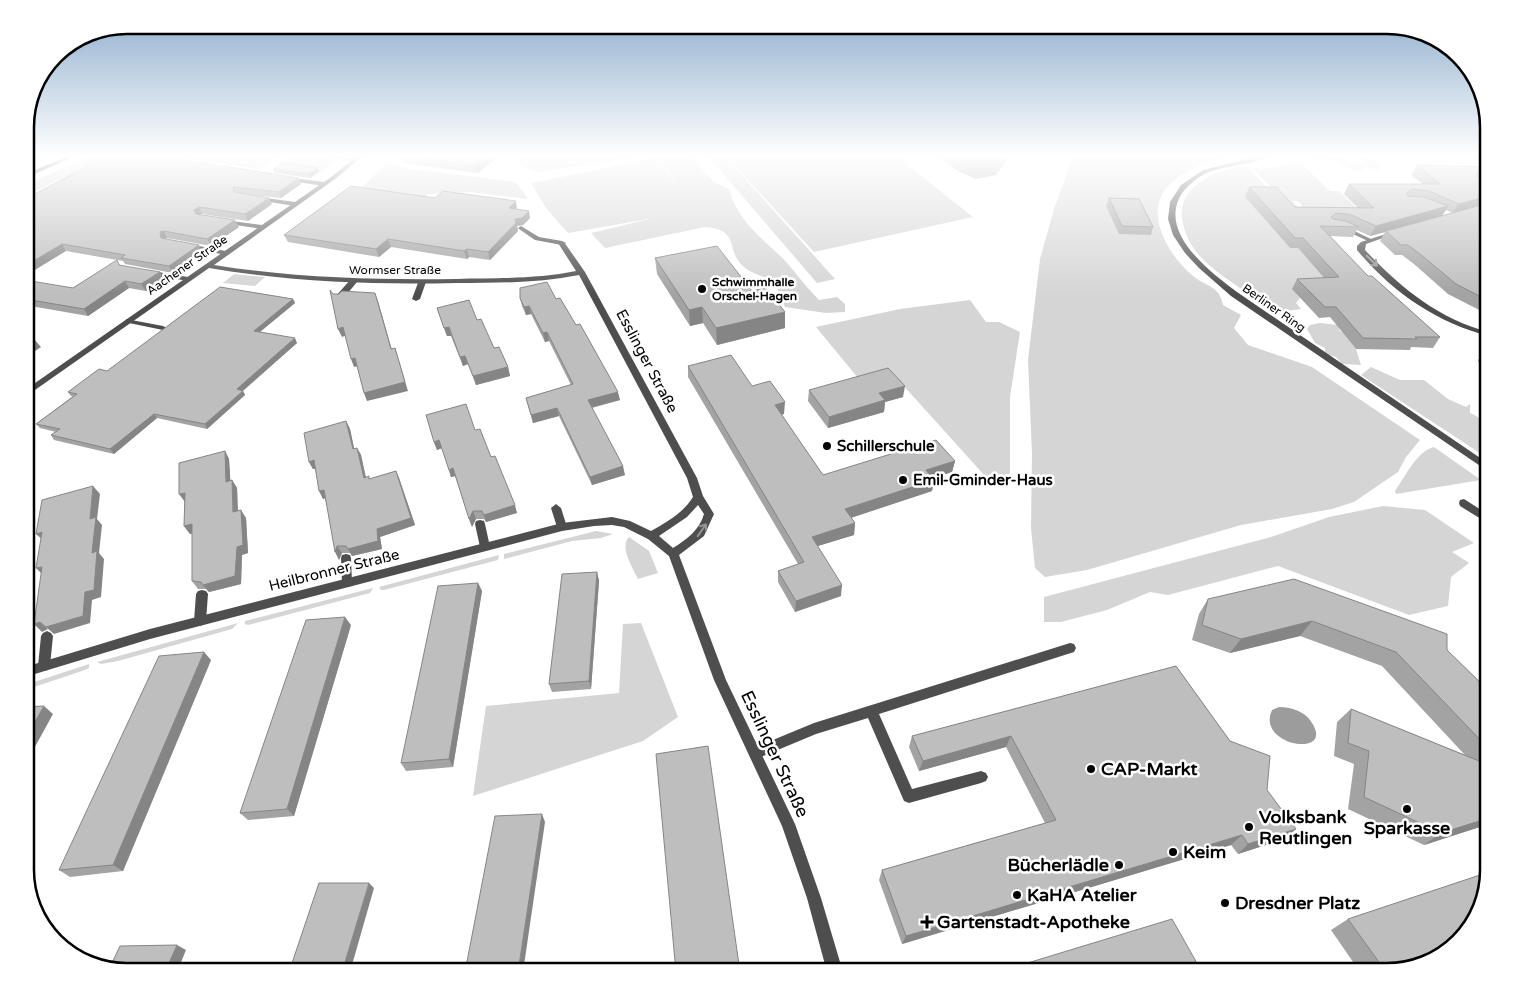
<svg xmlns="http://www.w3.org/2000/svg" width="1514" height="997" viewBox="0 0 1514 997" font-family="'Varela Round',sans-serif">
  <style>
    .green { fill: #d5d5d5 }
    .water { fill: #9c9c9c }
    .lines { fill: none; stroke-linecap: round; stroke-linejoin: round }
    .service { fill: #4e4e4e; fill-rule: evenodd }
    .minor { fill: #4e4e4e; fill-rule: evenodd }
    .secondary { fill: #1b1b1b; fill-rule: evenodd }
    .wall { fill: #a3a3a3; fill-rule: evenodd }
    .shaded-wall { fill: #858585 }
    .building { fill: #bebebe; stroke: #858585 }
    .oneway { stroke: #959595 }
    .poi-dot { fill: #000; stroke: #fff; stroke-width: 2 }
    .labels { text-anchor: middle; stroke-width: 5; stroke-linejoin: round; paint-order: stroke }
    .far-street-label { font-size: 12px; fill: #000; stroke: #fff }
    .far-poi-label { font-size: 12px; font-weight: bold; fill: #000; stroke: #fff; text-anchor: start }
    .street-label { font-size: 15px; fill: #000; stroke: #fff }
    .poi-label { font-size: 15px; font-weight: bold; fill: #000; stroke: #fff; text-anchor: start }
    .near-street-label { font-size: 18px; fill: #000; stroke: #fff }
    .near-poi-label { font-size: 18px; font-weight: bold; fill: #000; stroke: #fff; text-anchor: start }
    .rim { fill: none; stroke: #000; stroke-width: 2.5 }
  </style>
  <rect width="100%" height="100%" fill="#fff"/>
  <g class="green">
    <polygon points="94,155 113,155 25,196 25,185"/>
    <polygon points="163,155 279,155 260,169"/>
    <polygon points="296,155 338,160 322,172 278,166"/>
    <polygon points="518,155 653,155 536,172 520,166"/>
    <path d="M657 155H689L714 182 729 189C739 225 765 239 788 264 798 276 807 288 819 300L837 297 845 304V312L826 313 785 307 774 281C765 277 753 274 745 268 724 251 742 230 705 227L605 248 591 233 654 218 568 233 546 208 531 183 657 158 681 191Z"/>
    <polygon points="707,155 724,155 835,279 817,283"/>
    <polygon points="725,155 895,155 973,217 814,252"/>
    <path d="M1074 155H1235C1197 164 1144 182 1161 231 1167 248 1178 263 1192 275 1205 287 1219 284 1223 305L1241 315 1234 328 1248 345 1312 367 1420 440 1406 457 1398 472 1354 502 1332 509 1241 525 1087 570 1045 577 1035 568 1031 528 1032 454 1028 360 1040 259 1054 209Z"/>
    <path d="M1308 155H1346L1348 156 1341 157 1350 163 1356 161 1362 162 1363 159 1368 158 1379 162 1380 167 1378 170 1365 167 1362 168 1363 170C1350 172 1339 163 1332 160 1323 158 1316 161 1308 155Z"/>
    <polygon points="386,163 410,169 516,182 528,199 471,192 426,194 427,197 362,188"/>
    <polygon points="1296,163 1302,164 1330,191 1339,191 1370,221 1369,231 1363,233 1342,222 1305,209 1298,201 1292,201 1306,216 1299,215 1250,166 1261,170"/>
    <path d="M1245 165 1276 197H1245L1290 248H1298L1323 277H1353L1300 298 1296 303 1301 309 1280 312 1270 310C1251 293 1228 282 1208 264 1194 252 1185 237 1182 219 1178 184 1217 171 1245 165Z"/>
    <polygon points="234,274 265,277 255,286 223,283"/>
    <polygon points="970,300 986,322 999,322 1020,332 1010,397 1010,472 1008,481 994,486 893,374 858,378 816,327 900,309"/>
    <polygon points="1320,323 1338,325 1340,331 1347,334 1343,333 1356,349 1361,365 1342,364 1336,357 1325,354 1325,348 1315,343 1307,329 1310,325"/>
    <path d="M1371 367 1400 380H1424L1448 399 1466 407 1470 404V413C1493 422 1489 438 1489 459L1361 375Z"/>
    <path d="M1434 447 1481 480 1396 494 1395 491C1405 477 1417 451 1434 447Z"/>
    <polygon points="1383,506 1425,510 1474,543 1452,552 1469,563 1451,577 1448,606 1409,615 1278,566 1168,595 1150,592 1107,610 1061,622 1044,622 1044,597 1271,537 1329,517"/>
    <polygon points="596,531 613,534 601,538 572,541 504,559 504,554"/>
    <path d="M629 537 649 551 658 573 638 579C633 568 619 547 629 537Z"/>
    <polygon points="499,555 498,560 384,590 381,590 379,587"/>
    <polygon points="373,588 370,593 248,625 245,624 245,621"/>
    <polygon points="238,623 232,629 118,661 101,664 97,662"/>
    <polygon points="641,623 678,717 643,741 473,796 486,706 619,693 623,624"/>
    <polygon points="89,664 89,668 82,671 25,690 25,685"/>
  </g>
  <g class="water">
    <polygon points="937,155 1009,155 1006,162 996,175 976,179 958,171"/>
    <path d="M1279 707C1291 707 1303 711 1310 720 1339 759 1255 747 1272 710Z"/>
  </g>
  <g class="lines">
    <g class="service">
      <polygon points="318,155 330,155 359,160 356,162"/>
      <polygon points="286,177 324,182 327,184 324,186 284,180 283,179"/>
      <polygon points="259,197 295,202 298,204 295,206 257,200 256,199"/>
      <polygon points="224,220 262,225 265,227 262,229 222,223 221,222"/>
      <polygon points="521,226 539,237 562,241 566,243 562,245 535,240 519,229 518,228"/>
      <polygon points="1342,227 1346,227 1373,240 1368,241 1342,229"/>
      <polygon points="188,244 226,251 230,253 226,255 186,247 186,245"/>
      <polygon points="146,270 188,277 192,279 188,281 149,274 146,274"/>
      <polygon points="350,280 353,280 357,282 342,300 336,300 336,296"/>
      <polygon points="419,280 422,280 426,282 420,299 416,301 412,299"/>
      <polygon points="126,319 163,326 167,328 163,330 129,323 126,323"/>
      <polygon points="1464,499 1489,515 1489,524 1460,506 1459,503 1460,500"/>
      <polygon points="556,504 561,508 567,527 566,530 558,530 557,527 551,508"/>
      <polygon points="480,520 484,521 485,524 490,547 489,550 481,550 480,547 475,524 476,521"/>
      <polygon points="346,554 350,555 351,558 352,583 351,586 347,587 343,586 342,583 341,558 342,555"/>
      <polygon points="1489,563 1489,571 1482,570 1481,567 1482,564"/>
      <polygon points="202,590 206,591 208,594 206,621 204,624 200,626 196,624 194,621 196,594 198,591"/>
      <polygon points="47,631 51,633 53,636 50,666 48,670 44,671 40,670 38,666 41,636 43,633"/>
      <polygon points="1070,643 1074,644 1076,648 1074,652 879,714 912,789 981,771 986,773 988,777 986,781 981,783 909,803 904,801 868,718 816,734 756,759 751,757 750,753 751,749 814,723"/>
    </g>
    <g class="minor">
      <path d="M358 155H364L335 179 214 265C294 278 375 280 456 279 496 278 537 279 576 271L558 243 564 242 585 272 697 478 703 496 714 514 704 536 679 555 726 680 795 824 821 898 843 972H827L807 898 782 826 714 680 669 556 648 539 624 527 612 525 594 526 562 531 150 639 25 677V667L150 629 562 523 612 517 630 521 651 531C667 522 683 513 693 497L687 478 579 275C539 283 498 283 457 283 374 285 291 282 209 268L25 397V390L331 177ZM698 505 704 514C699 531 687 539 673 548L659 536 687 517Z"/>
      <path d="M1263 155H1271C1255 165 1227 165 1209 172 1200 175 1188 185 1182 193 1157 232 1209 271 1237 292L1489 464V472L1231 296 1199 268 1185 253 1173 235 1168 219 1170 202 1181 185 1203 170Z"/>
      <path d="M1392 232 1397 233 1366 244 1365 250C1400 287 1438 319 1489 332V336C1437 323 1392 292 1357 250V246L1361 242Z"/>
    </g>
    <polygon class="secondary" points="71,155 78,155 25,178 25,174"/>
  </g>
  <g class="wall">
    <polygon points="401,155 500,155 478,173 404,163"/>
    <path d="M1472 155H1489V315L1448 294 1414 264 1402 255H1395L1380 241 1385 232 1370 236 1357 230 1353 237 1330 236 1368 276 1440 337 1433 348 1411 347 1410 350 1356 349 1330 317 1319 318 1292 289 1297 279 1324 278 1298 248H1290L1245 197 1249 187 1295 207 1358 208 1344 194 1349 184H1423L1411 175 1417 165 1489 167ZM1446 210 1452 213 1442 216Z"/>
    <polygon points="273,169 319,172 310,178 275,173"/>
    <polygon points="298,178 301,184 281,198 252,195 272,204 248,221 202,214 201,215 239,227 211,246 167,238 165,239 202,252 173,273 125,264 123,261 66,251 25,199"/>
    <polygon points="1109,198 1153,227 1151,235 1119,234 1106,206"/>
    <polygon points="517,209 530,218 523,225 517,226 518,231 490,260 469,257 467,259 391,247 379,257 288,242 284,235"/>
    <polygon points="655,258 752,291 785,328 717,345 703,323 690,326 657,274"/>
    <polygon points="117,260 120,265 164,279 146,291 129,288 88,316 25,305 25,284 73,288"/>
    <polygon points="520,298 556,299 620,400 592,408 625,475 592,485 559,416 533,423 526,398 571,385 549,341 545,342 531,314 526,315 522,306"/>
    <polygon points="293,299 295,303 260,332 297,343 243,391 245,395 207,429 157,418 114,454 54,440 51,435 56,432 40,428 36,424 73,396 71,396 68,392 107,371"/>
    <polygon points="437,308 477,320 494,348 508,367 510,376 476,385 468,364 463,366 451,336 447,336"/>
    <polygon points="1481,356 1489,358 1489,391 1488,391 1478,360"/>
    <polygon points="688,366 752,386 784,414 781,415 823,475 955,461 952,472 933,478 934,480 932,491 851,518 855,523 854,535 818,546 841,596 795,612 778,582 778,571 798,564 688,377"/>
    <polygon points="809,390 903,397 885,402 884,412 828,428 808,401"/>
    <polygon points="346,421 350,429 354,449 357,448 361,455 366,477 370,479 396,471 399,478 415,525 380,537 382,549 352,556 350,553 342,553 339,560 325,498 323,499 315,469 313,469 309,462"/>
    <polygon points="475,430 491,457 517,513 486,522 484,519 476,519 472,527 455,476 451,477 442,448 437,450 434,442"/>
    <polygon points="225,451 229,459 230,480 232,480 237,488 238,511 246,518 248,553 242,555 241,584 209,592 206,589 198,589 192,581 192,533 190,534 184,526 185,502"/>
    <polygon points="597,572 599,581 591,689 552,692 549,684"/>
    <polygon points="478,583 482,591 453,767 406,771 401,763"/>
    <polygon points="1208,599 1447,650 1489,691 1489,824 1424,845 1348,809 1354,764 1334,756 1337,722 1351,709 1465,755 1382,666 1300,636 1230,653 1192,640 1199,614"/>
    <polygon points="351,625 294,816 248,820 240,813"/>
    <polygon points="211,660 123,871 70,877 59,870"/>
    <polygon points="1176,666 1230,741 1296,829 1284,839 1238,854 1231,845 902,944 879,880 882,870 1045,823 1006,747 919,771 909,747 912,736"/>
    <polygon points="1348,919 1388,972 1360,972 1331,930"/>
  </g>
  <g class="shaded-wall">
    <polygon points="490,155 500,155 478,173 476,166"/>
    <polygon points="318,168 319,172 310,178 308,174"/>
    <polygon points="298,178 301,184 281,198 279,192"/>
    <polygon points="1489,196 1489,204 1452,213 1459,204"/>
    <polygon points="269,198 272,204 248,221 245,214"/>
    <polygon points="516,201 517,209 509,208"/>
    <polygon points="1448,206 1442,216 1386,231 1385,232 1370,236 1376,226"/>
    <polygon points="199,207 202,214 198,216 200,221 194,210"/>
    <polygon points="529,211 530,218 523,225 517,226 518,231 490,260 488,252 515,219"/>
    <polygon points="235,220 239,227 211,246 207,239"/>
    <polygon points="164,231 167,238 164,239 161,238 160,232"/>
    <polygon points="388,239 391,247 379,257 376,249"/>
    <polygon points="62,244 66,251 25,276 25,266"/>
    <polygon points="199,245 202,252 173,273 169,266"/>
    <polygon points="467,249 469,257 467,259 464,251"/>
    <polygon points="160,272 164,279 146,291 141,284"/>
    <polygon points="125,281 129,288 88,316 84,309"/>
    <polygon points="375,293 378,301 394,357 391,349"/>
    <polygon points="293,299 295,303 256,335 254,331"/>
    <polygon points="529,306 531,314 526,315 524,307"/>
    <polygon points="702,307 703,323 690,326 689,310"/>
    <polygon points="785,312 785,328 717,345 716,328"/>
    <polygon points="343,327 347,335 342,337 338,329"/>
    <polygon points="449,327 451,336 447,336 444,328"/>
    <polygon points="547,332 549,341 545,342 543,333"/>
    <polygon points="295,338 297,343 239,394 237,389"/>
    <polygon points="34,339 41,347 25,358 25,345"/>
    <polygon points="395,348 408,391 367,401 364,393"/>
    <polygon points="465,356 468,364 463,366 460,357"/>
    <polygon points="355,358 359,366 354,367 351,359"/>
    <polygon points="508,367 510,376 476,385 473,376"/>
    <polygon points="905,386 903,397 885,402 884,412 828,428 829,417 879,393"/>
    <polygon points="243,391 245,395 207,429 205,424"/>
    <polygon points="618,392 620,400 589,408 588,400"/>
    <polygon points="785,402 784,414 775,416 775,405"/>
    <polygon points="557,408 559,416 533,423 531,415"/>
    <polygon points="154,414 157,418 114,454 110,449"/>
    <polygon points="346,421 350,429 356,457 353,449"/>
    <polygon points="439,440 442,448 437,450 434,442"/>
    <polygon points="357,448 361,455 367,485 364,478"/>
    <polygon points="225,451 229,459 231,489 226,482"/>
    <polygon points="314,460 318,468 313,469 309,462"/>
    <polygon points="955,461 952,472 924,481 926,470"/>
    <polygon points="623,466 625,475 592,485 590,477"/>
    <polygon points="453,468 456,476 451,477 449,470"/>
    <polygon points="396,471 399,478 415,525 380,537 382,549 352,556 348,549 377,529"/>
    <polygon points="232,480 237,488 238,520 233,512"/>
    <polygon points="934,480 932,491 844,520 845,509"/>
    <polygon points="93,486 100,494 97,519 102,525 99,553 104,559 101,597 92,600 90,623 54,634 46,627 85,592 92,553 90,519"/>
    <polygon points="324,490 328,497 323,499 319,491"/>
    <polygon points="185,493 191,500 185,502 179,494"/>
    <polygon points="515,505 517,513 486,522 484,515"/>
    <polygon points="241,510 246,518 248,553 242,555 241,584 209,592 203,585 237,547"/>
    <polygon points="473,511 476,519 472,527 469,519"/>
    <polygon points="855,523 854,535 811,548 812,537"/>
    <polygon points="192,524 198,532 190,534 184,526"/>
    <polygon points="42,532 44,541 36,534"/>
    <polygon points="337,546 342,553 339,560 335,552"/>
    <polygon points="42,567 44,576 36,568"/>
    <polygon points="597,572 599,581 591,689 589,681"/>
    <polygon points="478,583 482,591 453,767 449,759"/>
    <polygon points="842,585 841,596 795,612 796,601"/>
    <polygon points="345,617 351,625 294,816 287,809"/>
    <polygon points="1312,621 1300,636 1230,653 1241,639"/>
    <polygon points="40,622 48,629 42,632 34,624"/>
    <polygon points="204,652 211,660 123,871 113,865"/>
    <polygon points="44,706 53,714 25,765 25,739"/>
    <polygon points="1011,736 1006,747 919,771 923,761"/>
    <polygon points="542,814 545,822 523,972 518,972"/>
    <polygon points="1489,818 1489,824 1424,845 1441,833"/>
    <polygon points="1296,829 1284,839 1238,854 1248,844"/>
    <polygon points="1242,835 1231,845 902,944 906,936"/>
    <polygon points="369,883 374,888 350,972 342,972"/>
    <polygon points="177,945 186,950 177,972 165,972"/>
  </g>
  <g class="building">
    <polygon points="110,155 154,155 298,178 279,192 233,187 234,192 269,198 245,214 199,207 194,210 196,214 235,220 207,239 164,231 160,232 161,238 199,245 169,266 121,258 125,255 62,244 25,266 25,199"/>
    <polygon points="401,155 490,155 476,166"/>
    <polygon points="283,163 318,168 308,174 273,169"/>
    <polygon points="1417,165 1489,167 1489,173 1480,171 1476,173 1477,177 1489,179 1489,196 1459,204 1429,191 1412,189 1407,193 1408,196 1424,197 1448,206 1376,226 1349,214 1336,213 1331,217 1333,219 1345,221 1359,227 1320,226 1368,276 1372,276 1440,337 1415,337 1417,339 1363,338 1336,307 1325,307 1297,279 1339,277 1303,238 1295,238 1249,187 1276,187 1295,207 1374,208 1349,184 1440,184"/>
    <polygon points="351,186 435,198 443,191 516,201 509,208 529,211 522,218 515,219 516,223 488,252 467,249 464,251 388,239 376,249 284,235"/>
    <polygon points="1109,198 1139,199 1153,227 1122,226"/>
    <polygon points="1489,203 1489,301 1456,284 1420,254 1408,245 1401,245 1386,231"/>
    <polygon points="717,246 752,291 766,288 785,312 716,328 702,307 689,310 655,258"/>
    <polygon points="117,260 119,265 160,272 141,284 125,281 84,309 25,299 25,284 31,281 73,288"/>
    <polygon points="547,282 556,299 560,298 576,325 580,324 618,392 588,400 623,466 590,477 557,408 531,415 526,398 573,384 547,332 543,333 529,306 524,307 520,298 520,288"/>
    <polygon points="220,287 293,299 254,331 295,338 237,389 243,391 205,424 154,414 110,449 51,435 60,429 36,424 77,394 68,392 99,369 107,371"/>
    <polygon points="330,290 333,294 339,294 342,291 375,293 391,349 395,348 405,382 364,393 355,358 351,359 343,327 338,329"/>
    <polygon points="469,300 477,320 481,319 494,348 499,347 508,367 473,376 465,356 460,357 449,327 444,328 437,308"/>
    <polygon points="25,337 34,339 25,345"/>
    <polygon points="731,355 752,386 770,381 785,402 775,405 823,475 936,440 955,461 926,470 934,480 845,509 855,523 812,537 842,585 796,601 778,571 804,562 688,366"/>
    <polygon points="1481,356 1489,358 1489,380"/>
    <polygon points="888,368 905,386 879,393 885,400 829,417 809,390"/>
    <polygon points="466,404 475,430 480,429 491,457 495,456 515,505 484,515 482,511 473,511 469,519 453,468 449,470 439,440 434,442 426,415"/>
    <polygon points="346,421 353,449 357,448 364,478 369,476 369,479 396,471 411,518 377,529 378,541 348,549 346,546 337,546 335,552 324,490 319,491 314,460 309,462 304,433"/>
    <polygon points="225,451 226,482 232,480 233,512 241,510 243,545 237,547 235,576 203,585 201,582 192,581 192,524 184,526 185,493 179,494 179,463"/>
    <polygon points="93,486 90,519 96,517 92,553 97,551 94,590 85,592 83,616 46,627 40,622 34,624 42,567 36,568 42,532 36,534 42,500"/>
    <polygon points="597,572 589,681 549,684 562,574"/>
    <polygon points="1294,579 1447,634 1447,650 1489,691 1489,749 1396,652 1312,621 1241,639 1202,625 1208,599"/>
    <polygon points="478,583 449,759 401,763 438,586"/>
    <polygon points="345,617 287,809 240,813 306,620"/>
    <polygon points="204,652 113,865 59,870 159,656"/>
    <polygon points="1176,666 1230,741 1270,756 1267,790 1296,829 1248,844 1242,835 906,936 882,870 1056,820 1011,736 923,761 912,736"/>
    <polygon points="44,706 25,739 25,707"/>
    <polygon points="1351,709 1489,765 1489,818 1441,833 1364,797 1369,751 1348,743"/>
    <polygon points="708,746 740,972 676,972 656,754"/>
    <polygon points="542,814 518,972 465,972 495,816"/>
    <polygon points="1489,872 1472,927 1438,959 1386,972 1348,919"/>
    <polygon points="319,883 369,883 342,972 289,972"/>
    <polygon points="1172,919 1202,972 998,972"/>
    <polygon points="177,945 165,972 127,972 110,967 120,946"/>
  </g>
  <defs><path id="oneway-shaft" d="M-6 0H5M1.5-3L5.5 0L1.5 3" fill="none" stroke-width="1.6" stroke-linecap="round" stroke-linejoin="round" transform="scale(1.25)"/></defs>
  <g class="oneway">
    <use href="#oneway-shaft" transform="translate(1372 261) rotate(44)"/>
    <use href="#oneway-shaft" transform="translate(702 530) rotate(-55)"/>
  </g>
  <linearGradient id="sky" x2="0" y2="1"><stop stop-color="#89aaca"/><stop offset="0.53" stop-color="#fff"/><stop offset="1" stop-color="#fff" stop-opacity="0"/></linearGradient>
  <rect width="1514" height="294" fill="url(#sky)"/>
  <g class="poi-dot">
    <circle cx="702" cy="289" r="5"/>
    <circle cx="827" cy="446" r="5"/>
    <circle cx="903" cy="480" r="5"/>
    <circle cx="1091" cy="769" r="5"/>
    <circle cx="1407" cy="809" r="5"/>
    <circle cx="1249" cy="827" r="5"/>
    <circle cx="1173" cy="852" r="5"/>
    <circle cx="1119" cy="865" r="5"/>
    <circle cx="1017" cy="895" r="5"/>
    <circle cx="1225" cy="903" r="5"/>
    <path d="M924.5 914.5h5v5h5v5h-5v5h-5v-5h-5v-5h5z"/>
  </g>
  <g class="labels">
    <g class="far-street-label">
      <text transform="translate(187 265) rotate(-35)" y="4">Aachener Straße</text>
      <text x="395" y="274">Wormser Straße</text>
      <text transform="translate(1274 308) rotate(35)" y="4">Berliner Ring</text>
    </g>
    <g class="far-poi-label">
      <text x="712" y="286">Schwimmhalle<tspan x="712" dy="14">Orschel-Hagen</tspan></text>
    </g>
    <g class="street-label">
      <text transform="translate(647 361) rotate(62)" y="5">Esslinger Straße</text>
      <text transform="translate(334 570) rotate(-14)" y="5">Heilbronner Straße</text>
    </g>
    <g class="poi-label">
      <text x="837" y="451">Schillerschule</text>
      <text x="913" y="485">Emil-Gminder-Haus</text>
    </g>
    <g class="near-street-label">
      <text transform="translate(775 754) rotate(65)" y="6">Esslinger Straße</text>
    </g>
    <g class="near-poi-label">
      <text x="1101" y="775">CAP-Markt</text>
      <text x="1259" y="823">Volksbank<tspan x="1259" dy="21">Reutlingen</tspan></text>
      <text x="1407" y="834" text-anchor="middle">Sparkasse</text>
      <text x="1183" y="858">Keim</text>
      <text x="1109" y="871" text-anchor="end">Bücherlädle</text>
      <text x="1027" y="901">KaHA Atelier</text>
      <text x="1235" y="909">Dresdner Platz</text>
      <text x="937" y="928">Gartenstadt-Apotheke</text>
    </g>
  </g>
  <path d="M0 0H1514V997H0ZM127 34H1387A93 93 0 0 1 1480 127V870A93 93 0 0 1 1387 963H127A93 93 0 0 1 34 870V127A93 93 0 0 1 127 34Z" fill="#fff" fill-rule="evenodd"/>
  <path class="rim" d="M127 34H1387A93 93 0 0 1 1480 127V870A93 93 0 0 1 1387 963H127A93 93 0 0 1 34 870V127A93 93 0 0 1 127 34Z"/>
</svg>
